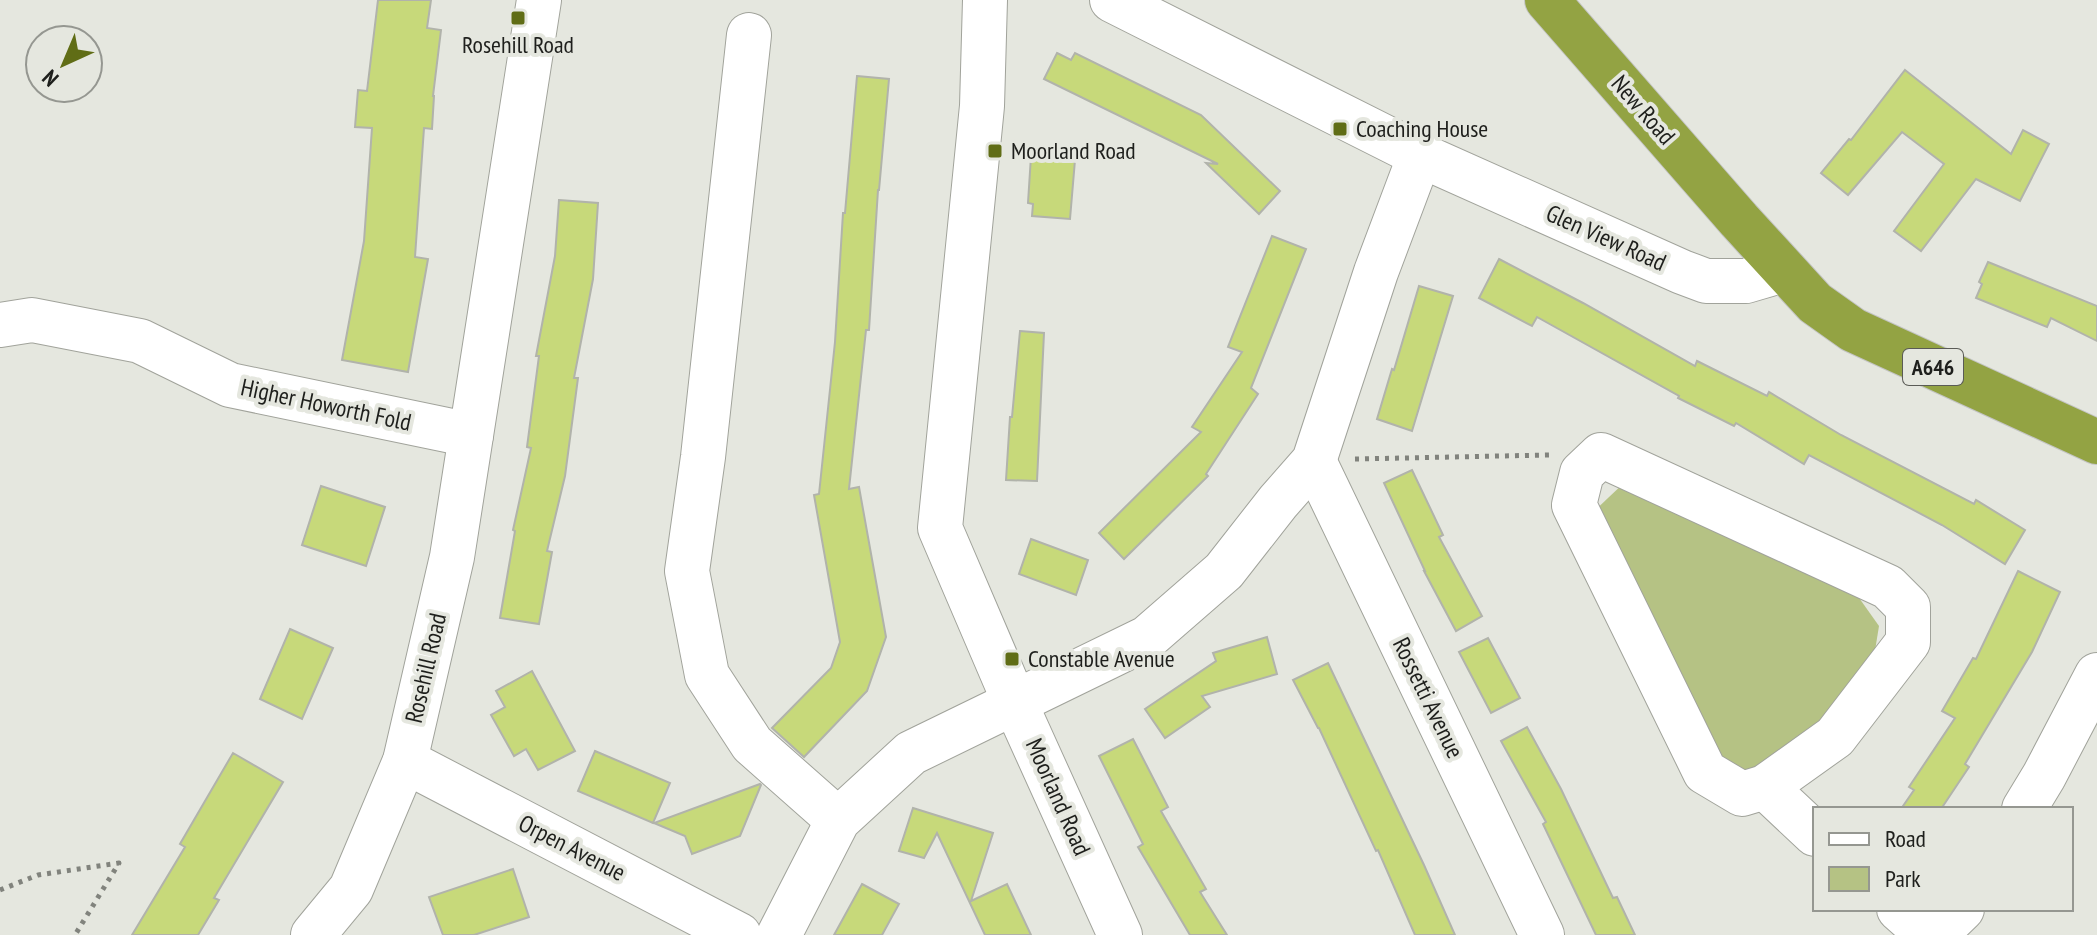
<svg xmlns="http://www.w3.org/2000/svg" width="2097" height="935" viewBox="0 0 2097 935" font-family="'PT Sans Narrow',sans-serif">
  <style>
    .green { fill: #b5c284 }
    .building { fill: #c7d97a; stroke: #b1b3ab; stroke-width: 2 }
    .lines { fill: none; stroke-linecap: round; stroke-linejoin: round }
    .minor-casing { stroke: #a1a39b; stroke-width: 46 }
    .highway-casing { stroke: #c4c5c4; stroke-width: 46 }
    .path { stroke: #81837d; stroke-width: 5; stroke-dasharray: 4 6; stroke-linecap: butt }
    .minor { stroke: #fff; stroke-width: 44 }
    .highway { stroke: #93a343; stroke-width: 44 }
    .poi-dot { fill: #606d16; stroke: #e5e7df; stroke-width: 3 }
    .labels { text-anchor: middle; stroke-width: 8; stroke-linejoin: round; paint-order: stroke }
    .shield { fill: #e5e7df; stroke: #5a5b56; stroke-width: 2 }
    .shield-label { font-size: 22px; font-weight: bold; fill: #1e1f1c }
    .poi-label { font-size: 24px; fill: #1e1f1c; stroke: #e5e7df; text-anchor: start }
    .street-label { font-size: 24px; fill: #1e1f1c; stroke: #e5e7df }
  </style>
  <rect width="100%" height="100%" fill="#e5e7df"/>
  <polygon class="green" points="1625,482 1857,595 1879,626 1872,669 1781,772 1740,779 1705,754 1590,515"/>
  <g class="building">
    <polygon points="378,0 431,0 427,28 441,30 433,96 434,96 432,129 424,128 415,257 428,259 408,372 342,360 364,241 372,128 355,127 358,90 367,91"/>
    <polygon points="1057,53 1071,60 1075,53 1201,115 1280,191 1259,214 1206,163 1218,164 1044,79"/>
    <polygon points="1905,70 2011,154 2023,130 2049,144 2020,201 1976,179 1921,251 1894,231 1944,164 1902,132 1848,195 1821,173 1849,139 1851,140"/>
    <polygon points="857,76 889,79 879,190 878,190 869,330 866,330 849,489 859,487 886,637 867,691 804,757 772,728 831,668 840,642 814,495 819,494 835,342 843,213 845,213"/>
    <polygon points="1031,156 1075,160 1070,219 1032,216 1033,204 1028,203"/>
    <polygon points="559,200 598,203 593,279 574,378 578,378 565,476 547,551 552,552 539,624 500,618 515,531 513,530 531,448 527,447 539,356 536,356 555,256"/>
    <polygon points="1272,236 1306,249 1251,388 1258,394 1206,474 1208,476 1124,559 1099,533 1201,432 1192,427 1242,352 1228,347"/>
    <polygon points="1499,259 1583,303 1695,366 1697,361 1767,396 1769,392 1841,435 1974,504 1976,500 2025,530 2005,564 1942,525 1809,455 1804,464 1736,423 1734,426 1678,398 1679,396 1537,317 1532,326 1479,298"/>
    <polygon points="1988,262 2097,306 2097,341 2051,318 2047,327 1976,298 1982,284 1979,282"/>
    <polygon points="1419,286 1453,296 1412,431 1377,419 1392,369 1394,370"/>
    <polygon points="1020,331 1044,333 1037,481 1006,480 1010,417 1012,417"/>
    <polygon points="1412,470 1443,535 1439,537 1482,616 1456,631 1424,571 1425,571 1384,483"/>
    <polygon points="321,486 385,507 366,566 302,545"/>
    <polygon points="1031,539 1088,560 1076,595 1019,574"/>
    <polygon points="2018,571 2060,592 2032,652 1965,764 1969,767 1941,809 1901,809 1914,790 1909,787 1955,718 1942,711 1973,658 1976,659"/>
    <polygon points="290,629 333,648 302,719 260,699"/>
    <polygon points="1267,637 1277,674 1202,696 1210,707 1165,738 1145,709 1216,661 1213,653"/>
    <polygon points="1488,638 1520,698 1491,713 1459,652"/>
    <polygon points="1328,663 1424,865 1455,935 1415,935 1378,850 1376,851 1319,728 1318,728 1293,680"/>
    <polygon points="532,671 575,751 538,770 526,749 514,756 491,715 505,707 496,691"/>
    <polygon points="1527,727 1561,789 1613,898 1617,897 1635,935 1596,935 1543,824 1546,822 1501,741"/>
    <polygon points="1133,739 1168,807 1161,811 1206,889 1200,892 1227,935 1190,935 1138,847 1143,844 1099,756"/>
    <polygon points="595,751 670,783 653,823 578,791"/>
    <polygon points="233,753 283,782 214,898 219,900 198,935 132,935 185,847 180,844"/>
    <polygon points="760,784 761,785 740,836 692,854 685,836 654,823"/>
    <polygon points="913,808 993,833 971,901 1007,884 1031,935 985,935 937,833 924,858 899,851"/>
    <polygon points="513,869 529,917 474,935 443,935 429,897"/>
    <polygon points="862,884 899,904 882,935 834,935"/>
  </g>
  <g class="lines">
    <g class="minor-casing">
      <g id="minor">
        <polyline points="985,0 982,106 940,528 1015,703 1120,935"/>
        <polyline points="1112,0 1420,155 1682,272 1706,281 1746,281 1784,270"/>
        <polyline points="749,35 703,457 687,571 707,675 752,744 838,820"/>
        <polyline points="0,325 32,320 140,341 230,385 471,435"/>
        <polygon points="1601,455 1888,587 1908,607 1908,642 1835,737 1765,787 1742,794 1705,772 1574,505 1582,473"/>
        <polyline points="1314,461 1542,935"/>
        <polyline points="405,761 739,935"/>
        <polyline points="1765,787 1815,834"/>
        <polyline points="2024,809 2044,776 2097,675"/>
        <polyline points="1899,909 1928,935"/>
        <polyline points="313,935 351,889 405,761 452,557 539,0"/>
        <polyline points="779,935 838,820 911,753 1147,638 1224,571 1278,502 1314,461 1376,272 1420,155"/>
        <polyline points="1935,935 1962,909"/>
      </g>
    </g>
    <g class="highway-casing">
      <polyline id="highway" points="1547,0 1739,220 1815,303 1853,330 2097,442"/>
    </g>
    <g class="path">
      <polyline points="1355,459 1549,455"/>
      <polyline points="0,890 38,875 119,863 75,935"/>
    </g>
    <use href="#minor" class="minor"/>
    <use href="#highway" class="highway"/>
  </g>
  <g class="poi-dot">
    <rect x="510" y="10" width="16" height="16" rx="4"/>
    <rect x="1332" y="121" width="16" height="16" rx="4"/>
    <rect x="987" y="143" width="16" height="16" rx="4"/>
    <rect x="1004" y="651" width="16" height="16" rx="4"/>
  </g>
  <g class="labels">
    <rect class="shield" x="1903" y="349" width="60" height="36" rx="6"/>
    <g class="shield-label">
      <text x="1933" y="375">A646</text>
    </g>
    <g class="poi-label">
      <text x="518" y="53" text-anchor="middle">Rosehill Road</text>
      <text x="1356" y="137">Coaching House</text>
      <text x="1011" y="159">Moorland Road</text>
      <text x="1028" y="667">Constable Avenue</text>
    </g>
    <g class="street-label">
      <text transform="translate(1643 110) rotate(49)" y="8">New Road</text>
      <text transform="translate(1606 238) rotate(24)" y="8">Glen View Road</text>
      <text transform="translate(326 405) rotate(12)" y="8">Higher Howorth Fold</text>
      <text transform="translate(426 668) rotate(-77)" y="8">Rosehill Road</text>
      <text transform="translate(1428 698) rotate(64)" y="8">Rossetti Avenue</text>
      <text transform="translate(1058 797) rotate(66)" y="8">Moorland Road</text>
      <text transform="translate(572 848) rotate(27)" y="8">Orpen Avenue</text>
    </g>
  </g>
  <rect x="1813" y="807" width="260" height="104" fill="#e5e7df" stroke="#959791" stroke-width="2"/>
  <rect x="1829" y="833" width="40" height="12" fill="#ffffff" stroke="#959791" stroke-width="2"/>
  <text x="1885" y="847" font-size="24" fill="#1e1f1c">Road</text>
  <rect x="1829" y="867" width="40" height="24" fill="#b5c284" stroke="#959791" stroke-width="2"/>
  <text x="1885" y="887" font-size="24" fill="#1e1f1c">Park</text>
  <g transform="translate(64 64) rotate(224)"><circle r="38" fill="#e5e7df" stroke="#959791" stroke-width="2"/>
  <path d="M0-6L14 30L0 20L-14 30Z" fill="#606d16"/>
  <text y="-12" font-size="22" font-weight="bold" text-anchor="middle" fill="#1e1f1c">N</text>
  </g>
</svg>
